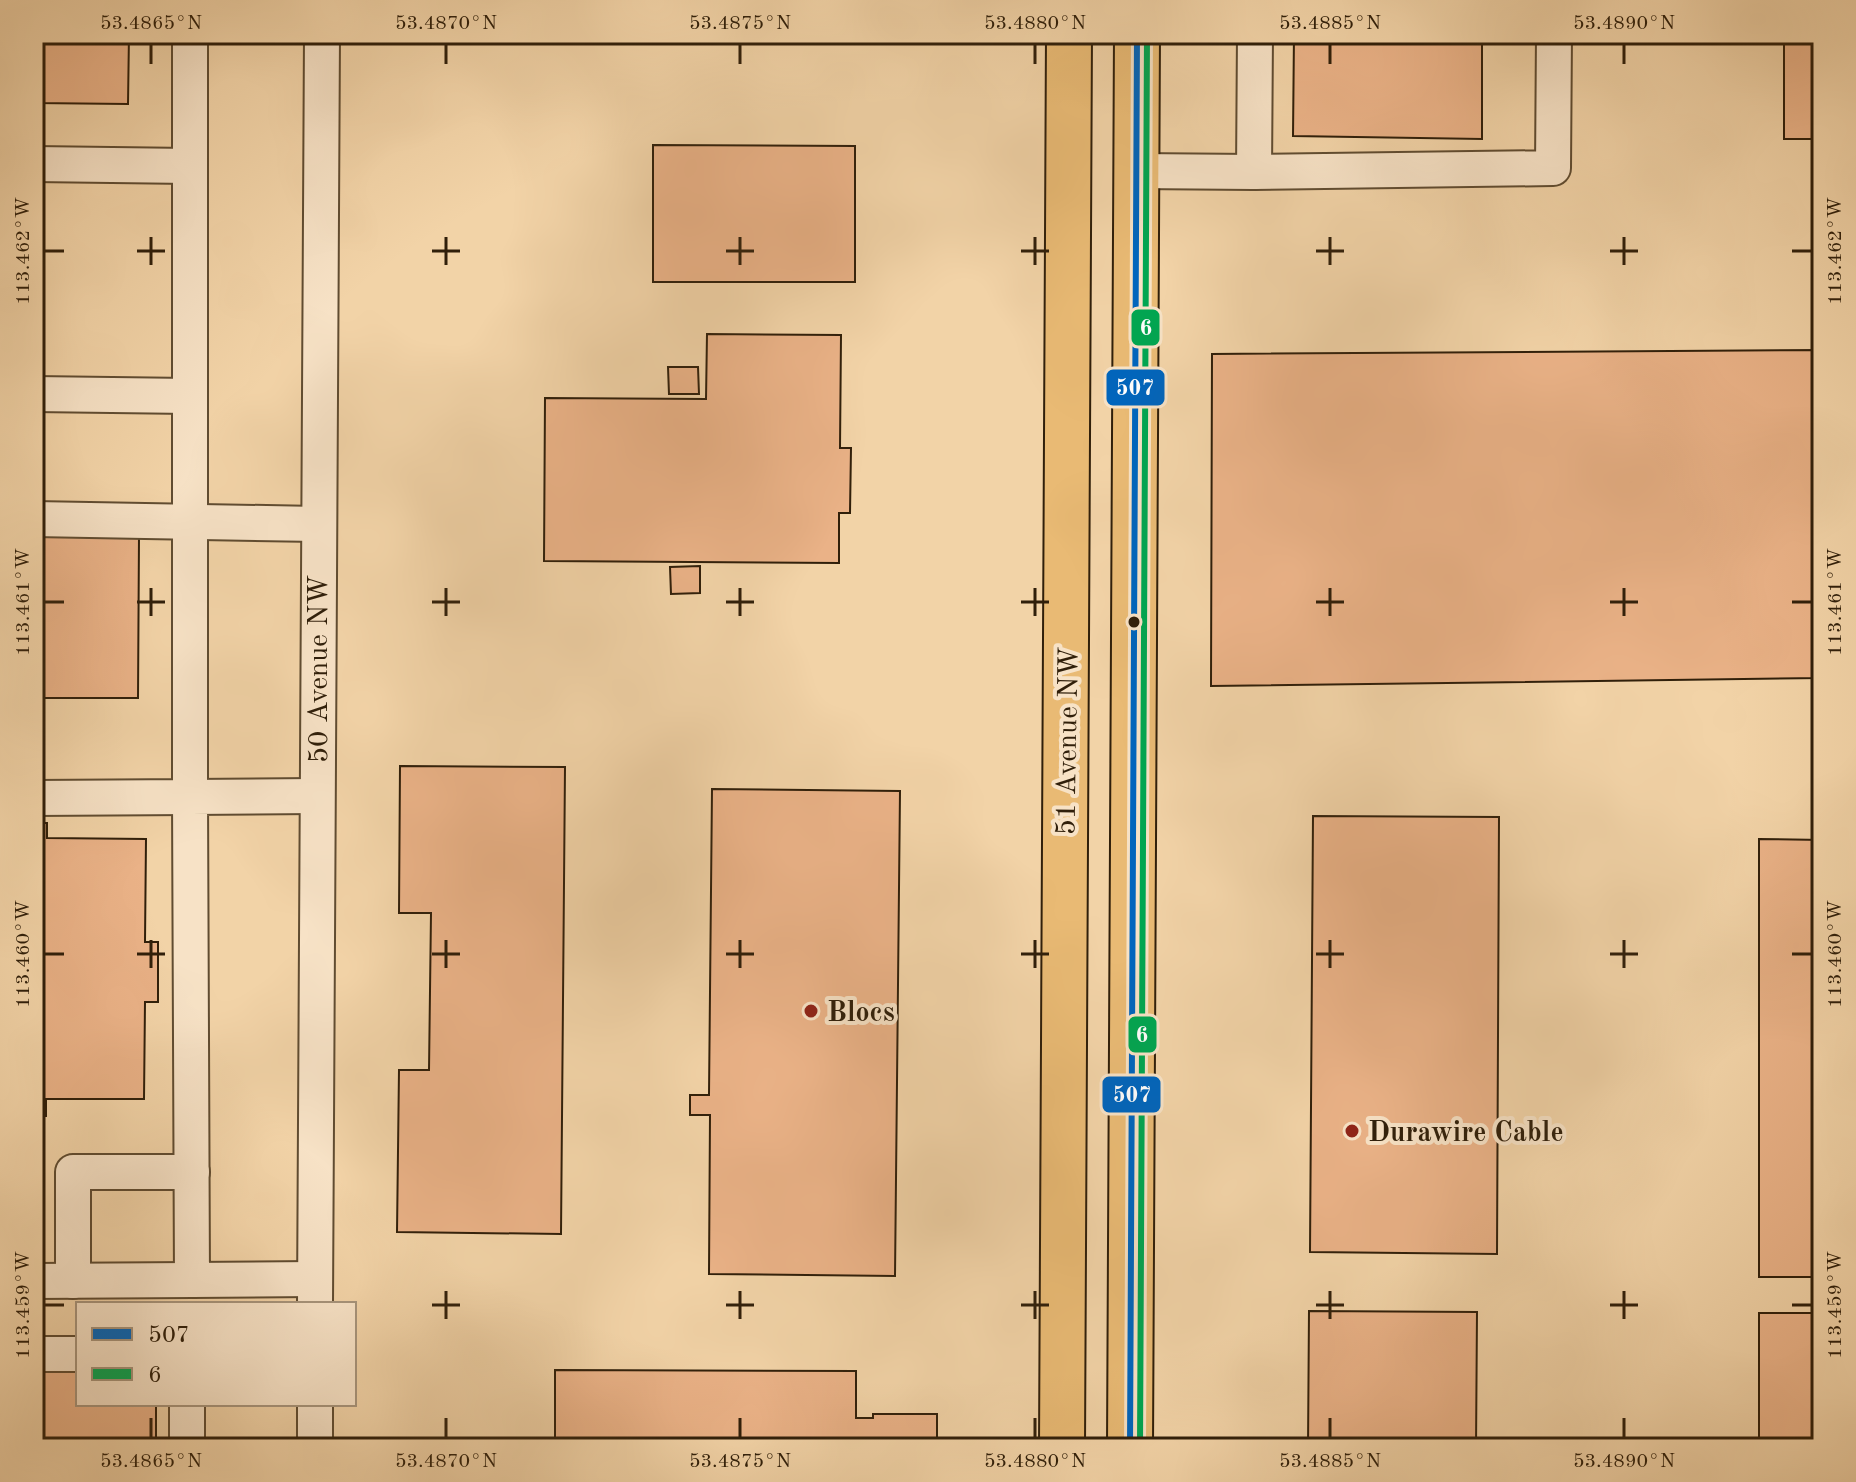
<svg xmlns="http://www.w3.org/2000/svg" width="1856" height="1482" viewBox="0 0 1856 1482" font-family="'Old Standard TT',serif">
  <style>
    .building { fill: #eab287; stroke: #301f0a; stroke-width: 2 }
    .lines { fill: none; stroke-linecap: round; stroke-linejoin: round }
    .minor-casing { stroke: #604c31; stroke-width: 38 }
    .major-casing { stroke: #301f0a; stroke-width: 48 }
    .minor { stroke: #f7e2c6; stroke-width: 34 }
    .major { stroke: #e9ba74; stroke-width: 44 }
    .bus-1-casing { stroke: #f7e2c6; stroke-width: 12 }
    .bus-2-casing { stroke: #f7e2c6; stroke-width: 12 }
    .bus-1 { stroke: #0065bd; stroke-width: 6 }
    .bus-2 { stroke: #00a651; stroke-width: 6 }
    .ticks { fill: none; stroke: #301f0a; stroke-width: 3 }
    .bus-dot { fill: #301f0a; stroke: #f7e2c6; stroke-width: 3 }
    .poi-dot { fill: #8f2418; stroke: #f7e2c6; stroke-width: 3 }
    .labels { text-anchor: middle; stroke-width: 8; stroke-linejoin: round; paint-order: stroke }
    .street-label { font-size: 28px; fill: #301f0a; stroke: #f7e2c6 }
    .poi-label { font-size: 28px; font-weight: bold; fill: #301f0a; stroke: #f7e2c6; text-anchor: start }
    .line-badge { stroke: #f7e2c6; stroke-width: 3 }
    .badge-label { font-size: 22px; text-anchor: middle; font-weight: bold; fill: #fff }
    .neatline { fill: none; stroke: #301f0a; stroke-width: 3 }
    .ticks-label { font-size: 20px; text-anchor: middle; fill: #301f0a }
  </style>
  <rect width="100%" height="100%" fill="#f2d3a7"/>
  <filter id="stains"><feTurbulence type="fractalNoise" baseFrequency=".0025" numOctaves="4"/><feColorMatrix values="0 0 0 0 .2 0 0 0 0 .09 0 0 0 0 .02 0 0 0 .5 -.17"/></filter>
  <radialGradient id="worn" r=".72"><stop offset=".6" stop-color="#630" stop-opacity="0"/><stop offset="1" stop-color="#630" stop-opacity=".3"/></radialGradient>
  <g class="building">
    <polygon points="34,34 129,34 128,104 34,103"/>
    <polygon points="1294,34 1482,34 1482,139 1293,136"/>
    <rect x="1784" y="34" width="38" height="105"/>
    <polygon points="653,145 855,146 855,282 653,282"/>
    <polygon points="707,334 841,335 840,448 851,448 850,513 839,513 839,563 544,561 545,398 706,399"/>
    <polygon points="1822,350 1822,678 1211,686 1212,354"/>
    <polygon points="668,367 698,367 699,394 669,394"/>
    <polygon points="34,536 139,536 138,698 34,698"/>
    <polygon points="700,566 700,593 671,594 670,567"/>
    <polygon points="400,766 565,767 561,1234 397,1232 399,1070 429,1070 431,913 399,913"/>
    <polygon points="712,789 900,791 895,1276 709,1274 710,1115 690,1115 690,1095 709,1095"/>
    <polygon points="1313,816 1499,817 1497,1254 1310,1252"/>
    <polygon points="34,823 47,823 47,838 146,839 145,942 158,942 158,1002 145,1002 144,1099 46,1099 46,1116 34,1116"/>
    <polygon points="1759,839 1822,840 1822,1277 1759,1277"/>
    <polygon points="1309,1311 1477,1312 1476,1448 1308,1448"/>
    <rect x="1759" y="1313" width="63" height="135"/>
    <polygon points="34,1355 78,1355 78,1404 156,1404 156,1448 34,1448"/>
    <polygon points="555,1370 856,1371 856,1418 873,1418 873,1414 937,1414 937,1448 555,1448"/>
  </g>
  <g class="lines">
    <g class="minor-casing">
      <g id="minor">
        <polyline points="1255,34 1254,172 1553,168 1554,34"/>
        <polyline points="34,164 190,166 190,34"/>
        <polyline points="1136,171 1254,172"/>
        <polyline points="34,394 190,396"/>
        <polyline points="34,519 318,524"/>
        <polyline points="34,798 190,797 190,166"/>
        <polyline points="315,1279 192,1280 190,797 316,796"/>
        <polyline points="34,1281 192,1280"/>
        <polyline points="73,1281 73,1172 192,1172"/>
        <polyline points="315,1304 322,34"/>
        <polyline points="34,1354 78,1354"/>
        <polyline points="187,1448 187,1404"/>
        <polyline points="315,1448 315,1404"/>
      </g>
    </g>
    <g class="major-casing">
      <g id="major">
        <polyline points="1062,1448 1069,34"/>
        <polyline points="1130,1448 1137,34"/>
      </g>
    </g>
    <use href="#minor" class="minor"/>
    <use href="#major" class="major"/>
    <g class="bus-1-casing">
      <polyline id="bus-1" points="1130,1448 1137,34"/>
    </g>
    <g class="bus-2-casing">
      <polyline id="bus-2" points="1140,1448 1147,34"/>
    </g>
    <use href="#bus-1" class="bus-1"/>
    <use href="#bus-2" class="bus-2"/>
  </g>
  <path class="ticks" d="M151 44V64M446 44V64M740 44V64M1035 44V64M1330 44V64M1624 44V64M151 237V265M446 237V265M740 237V265M1035 237V265M1330 237V265M1624 237V265M44 251H64M137 251H165M432 251H460M726 251H754M1021 251H1049M1316 251H1344M1610 251H1638M1792 251H1812M151 588V616M446 588V616M740 588V616M1035 588V616M1330 588V616M1624 588V616M44 602H64M137 602H165M432 602H460M726 602H754M1021 602H1049M1316 602H1344M1610 602H1638M1792 602H1812M151 940V968M446 940V968M740 940V968M1035 940V968M1330 940V968M1624 940V968M44 954H64M137 954H165M432 954H460M726 954H754M1021 954H1049M1316 954H1344M1610 954H1638M1792 954H1812M446 1291V1319M740 1291V1319M1035 1291V1319M1330 1291V1319M1624 1291V1319M44 1305H64M432 1305H460M726 1305H754M1021 1305H1049M1316 1305H1344M1610 1305H1638M1792 1305H1812M151 1418V1438M446 1418V1438M740 1418V1438M1035 1418V1438M1330 1418V1438M1624 1418V1438"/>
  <circle class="bus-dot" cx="1134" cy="622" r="7"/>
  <g class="poi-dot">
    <circle cx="811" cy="1011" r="8"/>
    <circle cx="1352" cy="1131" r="8"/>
  </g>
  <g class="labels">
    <g class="street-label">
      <text transform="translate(317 669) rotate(-90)" y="10">50 Avenue NW</text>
      <text transform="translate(1066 741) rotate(-89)" y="10">51 Avenue NW</text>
    </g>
    <g class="poi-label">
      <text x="827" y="1021">Blocs</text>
      <text x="1368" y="1141">Durawire Cable</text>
    </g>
  </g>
  <g class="line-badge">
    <rect x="1130" y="308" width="31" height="39" rx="8" fill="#00a651"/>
    <rect x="1105" y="368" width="61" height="39" rx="8" fill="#0065bd"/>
    <rect x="1127" y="1015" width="31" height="39" rx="8" fill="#00a651"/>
    <rect x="1101" y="1075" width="61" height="39" rx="8" fill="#0065bd"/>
  </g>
  <g class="badge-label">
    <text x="1146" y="335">6</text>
    <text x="1135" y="395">507</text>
    <text x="1142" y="1042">6</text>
    <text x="1132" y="1102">507</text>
  </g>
  <rect width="1856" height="1482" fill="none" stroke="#f2d3a7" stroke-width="88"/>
  <rect x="76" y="1302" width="280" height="104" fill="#f7e2c6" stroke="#a7947b" stroke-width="2"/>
  <rect x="92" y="1328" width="40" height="12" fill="#0065bd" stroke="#a7947b" stroke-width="2"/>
  <text x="148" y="1342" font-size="24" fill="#301f0a">507</text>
  <rect x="92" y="1368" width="40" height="12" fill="#00a651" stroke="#a7947b" stroke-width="2"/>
  <text x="148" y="1382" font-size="24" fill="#301f0a">6</text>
  <rect x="44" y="44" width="1768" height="1394" class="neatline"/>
  <g class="ticks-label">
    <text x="151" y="29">53.4865°N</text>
    <text x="446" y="29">53.4870°N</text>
    <text x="740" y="29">53.4875°N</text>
    <text x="1035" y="29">53.4880°N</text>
    <text x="1330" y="29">53.4885°N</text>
    <text x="1624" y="29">53.4890°N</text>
    <text transform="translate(1834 251) rotate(-90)" y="7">113.462°W</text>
    <text transform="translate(22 251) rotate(-90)" y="7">113.462°W</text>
    <text transform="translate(1834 602) rotate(-90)" y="7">113.461°W</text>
    <text transform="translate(22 602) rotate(-90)" y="7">113.461°W</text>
    <text transform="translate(1834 954) rotate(-90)" y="7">113.460°W</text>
    <text transform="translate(22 954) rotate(-90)" y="7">113.460°W</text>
    <text transform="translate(1834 1305) rotate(-90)" y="7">113.459°W</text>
    <text transform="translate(22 1305) rotate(-90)" y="7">113.459°W</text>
    <text x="151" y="1467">53.4865°N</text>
    <text x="446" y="1467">53.4870°N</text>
    <text x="740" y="1467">53.4875°N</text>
    <text x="1035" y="1467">53.4880°N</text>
    <text x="1330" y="1467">53.4885°N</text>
    <text x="1624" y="1467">53.4890°N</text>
  </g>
  <rect width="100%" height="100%" filter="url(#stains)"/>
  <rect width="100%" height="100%" fill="url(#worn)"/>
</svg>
